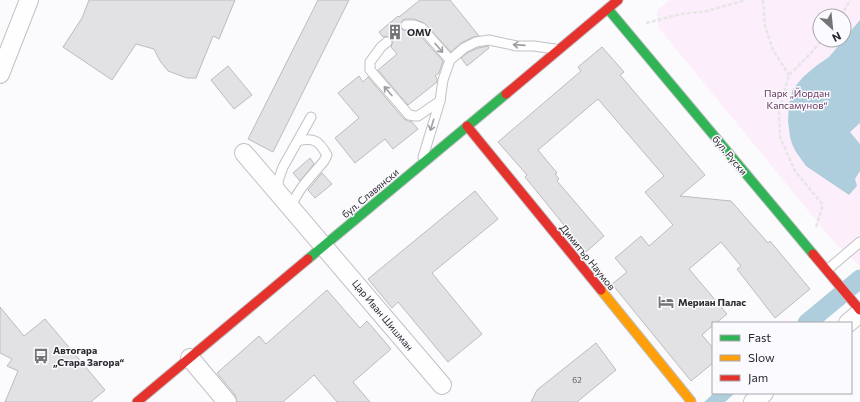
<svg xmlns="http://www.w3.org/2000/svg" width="860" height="402" viewBox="0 0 860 402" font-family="Commissioner,sans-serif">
  <rect width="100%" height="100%" fill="#fbfbfe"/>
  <path fill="#fceefa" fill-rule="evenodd" d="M669 0H860V266L833 241 658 27 657 11ZM820 16H844V40H820Z"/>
  <g fill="#afcedd">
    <polygon points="860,20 860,123 850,132 860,144 860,171 855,179 857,186 849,195 806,166 796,152 792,144 790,137 788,121 789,104 793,89 803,77 816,66 829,57"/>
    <polygon points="821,304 829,314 819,323 799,323"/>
    <polygon points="714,393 735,393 725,402 704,402"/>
  </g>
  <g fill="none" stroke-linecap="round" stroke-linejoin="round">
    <polyline stroke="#afcedd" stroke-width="19" points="807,323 860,279"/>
  </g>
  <g fill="#e2e1e4" stroke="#bcbbbe">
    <polygon points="89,0 235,0 219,39 213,36 196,78 187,78 168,71 160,61 154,49 136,44 112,80 63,47 82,18"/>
    <polygon points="318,0 349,0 273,152 248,139"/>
    <polygon points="420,0 450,0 479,36 473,37 461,43 451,52 424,23 414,19 406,19 403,20 400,25 401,28 403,30 413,31 418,33 443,61 439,73 435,76 437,78 437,82 408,105 378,70 397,54 391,47 393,41 391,38 386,36 383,37 379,32 398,16 399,17"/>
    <polygon points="488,46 489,48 467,66 461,58 467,53 478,48"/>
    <polygon points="602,47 624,72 620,75 705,175 680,196 731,201 768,243 770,241 810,289 775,318 737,269 741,266 721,242 689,269 727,314 716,323 713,323 713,325 702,335 713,348 713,363 691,381 612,284 627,272 615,258 641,236 649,246 673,225 645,192 664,176 598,99 538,150 557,173 555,174 559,179 557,181 604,236 586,252 525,177 527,175 498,142 581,71 578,67"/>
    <polygon points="228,66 252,95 234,109 211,80"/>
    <polygon points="359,76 363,82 368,77 404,119 408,121 412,122 418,129 393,149 385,139 355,163 335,138 359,118 338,93"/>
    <polygon points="310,158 314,164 300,181 293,173"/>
    <polygon points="322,173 332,184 315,198 308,190"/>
    <polygon points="475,191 498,219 432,273 482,334 448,362 398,302 392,308 368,279"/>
    <polygon points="327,290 360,328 367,321 391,349 353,382 370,402 337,402 314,375 283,402 237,402 235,395 217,373 259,336 266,344"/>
    <polygon points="0,307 24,336 45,319 105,390 91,402 5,402 18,371 7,366 12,359 0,353"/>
    <polygon points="596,343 616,370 577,402 531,402 537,390"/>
  </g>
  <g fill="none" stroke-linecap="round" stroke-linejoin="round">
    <defs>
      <g id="lane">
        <polyline points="406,25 414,25 422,28 450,60"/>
        <polyline points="387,42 381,47 370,62 370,70 409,115 415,116 418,116 440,101"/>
        <polyline points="423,157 440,101 443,80 450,60 464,48 476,42 489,40 517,46 534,46 555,49"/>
        <polyline points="279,192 278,181 283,167 311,117"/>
        <path d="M291 208C297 189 312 176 324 161L327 155C319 141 314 137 298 141"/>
        <polyline points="827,270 860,242"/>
      </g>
      <g id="street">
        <polyline points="0,74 29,0"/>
        <polyline points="244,153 442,385"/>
        <polyline points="848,323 860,313"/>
        <polyline points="190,358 227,402"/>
        <polyline points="753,402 764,393"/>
      </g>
      <g id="fast">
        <polyline points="608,9 813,254"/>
        <polyline points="308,259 506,94"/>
      </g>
      <polyline id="slow" points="601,290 691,401"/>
      <g id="jam">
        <polyline points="506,94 618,0"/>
        <polyline points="467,126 601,290"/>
        <polyline points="813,254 860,310"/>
        <polyline points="137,402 308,259"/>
      </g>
    </defs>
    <use href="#lane" stroke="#c1c1c5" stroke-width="11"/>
    <use href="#street" stroke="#c1c1c5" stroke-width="20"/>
    <use href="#fast" stroke="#c1c1c5" stroke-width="11"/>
    <use href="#slow" stroke="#c1c1c5" stroke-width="11"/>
    <use href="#jam" stroke="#c1c1c5" stroke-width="11"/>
    <g stroke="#e6e6e6" stroke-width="2.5" stroke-dasharray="4 2" stroke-linecap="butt">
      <polyline points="763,0 765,26 773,50 789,75"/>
      <polyline points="841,16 850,0"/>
      <polyline points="646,23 681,14 707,11 746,0"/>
      <polyline points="816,227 823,205 795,171 780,137 779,111 789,75 810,54 822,40"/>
    </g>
    <use href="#lane" stroke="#fefeff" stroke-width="9"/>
    <use href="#street" stroke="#fefeff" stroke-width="18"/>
    <use href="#fast" stroke="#30b455" stroke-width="9"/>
    <use href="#slow" stroke="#ff9f0a" stroke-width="9"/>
    <use href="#jam" stroke="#e5322d" stroke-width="9"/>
  </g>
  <defs><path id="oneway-shaft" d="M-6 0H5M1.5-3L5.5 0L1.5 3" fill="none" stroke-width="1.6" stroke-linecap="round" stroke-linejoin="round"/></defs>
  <g stroke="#9f9fa1">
    <use href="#oneway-shaft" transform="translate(519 45) rotate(-176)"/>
    <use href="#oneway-shaft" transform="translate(439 48) rotate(49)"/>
    <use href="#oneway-shaft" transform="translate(388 91) rotate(-131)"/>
    <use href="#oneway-shaft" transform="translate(432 125) rotate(107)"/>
  </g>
  <defs>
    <symbol id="building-bare" viewBox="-9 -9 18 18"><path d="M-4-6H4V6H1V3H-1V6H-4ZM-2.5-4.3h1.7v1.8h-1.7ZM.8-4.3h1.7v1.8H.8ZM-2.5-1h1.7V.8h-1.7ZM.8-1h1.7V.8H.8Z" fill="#747477" stroke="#fafaff" stroke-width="2.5" paint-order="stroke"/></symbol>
    <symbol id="hotel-bare" viewBox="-9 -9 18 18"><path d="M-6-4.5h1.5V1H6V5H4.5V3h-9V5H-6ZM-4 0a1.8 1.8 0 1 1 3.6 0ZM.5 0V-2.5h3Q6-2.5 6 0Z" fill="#747477" stroke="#fafaff" stroke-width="2.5" paint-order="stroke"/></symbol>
    <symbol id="bus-bare" viewBox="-9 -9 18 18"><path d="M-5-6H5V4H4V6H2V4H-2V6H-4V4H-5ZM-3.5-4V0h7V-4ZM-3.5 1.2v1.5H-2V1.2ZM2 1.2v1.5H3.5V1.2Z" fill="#747477" stroke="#fafaff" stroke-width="2.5" paint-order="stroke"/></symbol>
  </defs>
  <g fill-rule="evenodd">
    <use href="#building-bare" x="384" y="21" width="22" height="22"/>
    <use href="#hotel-bare" x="655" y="291" width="22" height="22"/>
    <use href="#bus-bare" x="30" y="345" width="22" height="22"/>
  </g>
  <g text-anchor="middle" stroke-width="3" stroke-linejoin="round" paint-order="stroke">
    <g font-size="8" fill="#59585c">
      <text x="577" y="383">62</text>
    </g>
    <g font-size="10" font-weight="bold" fill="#2b2b2f" stroke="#fafaff" text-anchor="start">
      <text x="407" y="36">OMV</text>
      <text x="678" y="306">Мериан Палас</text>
      <text x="53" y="354">Автогара<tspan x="53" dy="12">„Стара Загора“</tspan></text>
    </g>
    <g font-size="10" fill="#68385d" stroke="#fafaff">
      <text x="797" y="97">Парк „Йордан<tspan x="797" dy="12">Капсамунов“</tspan></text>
    </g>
    <g font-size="10" fill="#2b2b2f" stroke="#fafaff">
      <text transform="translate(730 155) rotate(50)" y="4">бул. Руски</text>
      <text transform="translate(370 193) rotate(-40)" y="4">бул. Славянски</text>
      <text transform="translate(588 257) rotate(51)" y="4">Димитър Наумов</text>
      <text transform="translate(383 315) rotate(50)" y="4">Цар Иван Шишман</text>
    </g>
  </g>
  <rect x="712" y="322" width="140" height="72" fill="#fafaff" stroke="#a7a7ac"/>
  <rect x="720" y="335" width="20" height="6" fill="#30b455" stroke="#a7a7ac"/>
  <text x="748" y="342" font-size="12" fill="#2b2b2f">Fast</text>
  <rect x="720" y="355" width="20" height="6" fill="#ff9f0a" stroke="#a7a7ac"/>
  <text x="748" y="362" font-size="12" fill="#2b2b2f">Slow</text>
  <rect x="720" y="375" width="20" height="6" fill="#e5322d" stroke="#a7a7ac"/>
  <text x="748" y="382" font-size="12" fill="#2b2b2f">Jam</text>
  <g transform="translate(832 28) rotate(153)"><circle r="19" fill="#fafaff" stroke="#a7a7ac"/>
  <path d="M0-3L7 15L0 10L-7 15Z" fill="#747477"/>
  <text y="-6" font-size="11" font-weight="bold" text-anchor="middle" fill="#2b2b2f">N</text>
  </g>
</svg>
